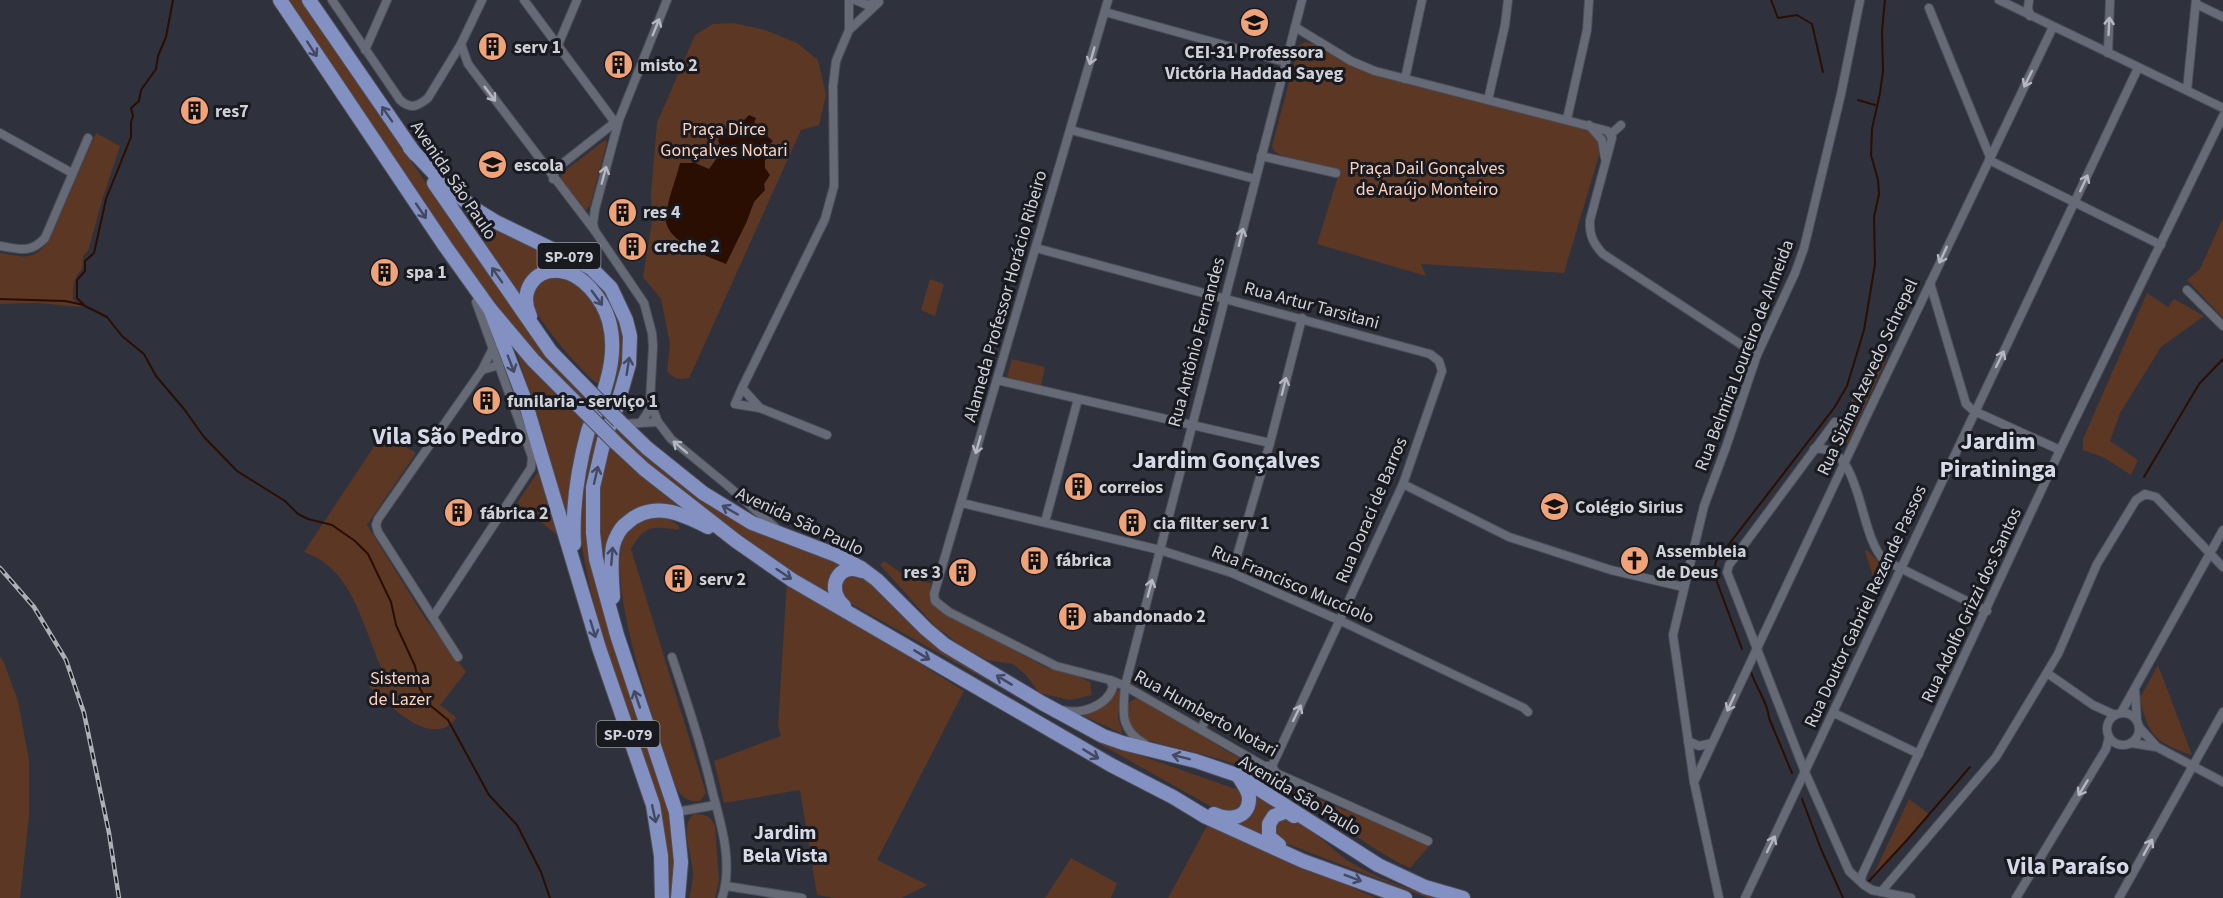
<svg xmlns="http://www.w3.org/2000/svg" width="2223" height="898" viewBox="0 0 2223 898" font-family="'Source Sans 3',sans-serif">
  <rect width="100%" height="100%" fill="#2f323d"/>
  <g fill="#5b3724">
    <polygon points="287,0 301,0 504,297 535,339 594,404 591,410 537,356 475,277"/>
    <path d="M733 23 765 30 797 43 818 60 826 95 819 125 801 130 696 363 689 378C678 380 674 379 667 371L670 344 661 299 643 277 652 221 651 193 657 123 695 35 713 24Z"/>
    <polygon points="1306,42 1315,44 1357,68 1384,78 1605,135 1564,273 1421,264 1426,276 1317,244 1340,170 1280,155 1274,151 1272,146 1299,45"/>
    <path d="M96 133 120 146 103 197 88 251 83 256 82 269C73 278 73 287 73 299L81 307 37 303 0 304V253C26 257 33 262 50 239Z"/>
    <polygon points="605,140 607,142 590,206 585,210 561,179 562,173"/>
    <polygon points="469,216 540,248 596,278 618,309 626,345 616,400 609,392 607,305 556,265 521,297 467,219"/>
    <polygon points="2223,218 2223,318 2187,280 2200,269"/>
    <path d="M555 274 582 286 599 306 609 341 600 385C586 378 538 321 533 305 530 297 535 289 537 282Z"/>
    <polygon points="930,279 944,284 935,316 921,310"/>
    <polygon points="2147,293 2168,307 2174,299 2204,316 2161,347 2120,413 2110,441 2138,460 2131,475 2105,458 2083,450 2083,439"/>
    <polygon points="514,345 549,387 587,424 571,531 538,416"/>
    <path d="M1882 356H1888L1847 444 1837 435C1845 418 1866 360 1882 356Z"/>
    <polygon points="1012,359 1045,367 1041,386 1007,377"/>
    <path d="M614 422 686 486 849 566 833 574 827 589 828 598C752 547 679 493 611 430Z"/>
    <path d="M593 431 600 439 588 503 670 818 675 845V898H667C673 836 653 787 634 729 615 672 590 604 582 545 577 506 586 469 593 431Z"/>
    <path d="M383 433 416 453 367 525 425 618 466 672 440 705 457 718C454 720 450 725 446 727 420 739 387 702 369 687L381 681 384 673C363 631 355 569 304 552Z"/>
    <path d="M611 445 695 513C671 506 645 497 624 516 619 521 613 528 611 535 608 549 610 571 609 586 600 541 592 488 611 445Z"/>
    <polygon points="538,472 542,477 559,526 556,534 517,503"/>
    <path d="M664 516 679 526V530C652 526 645 525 631 549L706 793 700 801C687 802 682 798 676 787 661 740 595 565 630 527 639 517 652 518 664 516Z"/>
    <polygon points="1867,550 1889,573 1880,591 1877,589 1865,551"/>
    <polygon points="884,561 909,578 931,583 929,597 933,604 950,616 1047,668 1073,674 1090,682 1092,695 1070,700 1039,693 1026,675 1013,664 987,660 960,645 935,626 880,565"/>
    <polygon points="849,574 865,578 902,610 1111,745 1241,791 1242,802 1233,811 1219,811 848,602 841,592 843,579"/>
    <polygon points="787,581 964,691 877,860 928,885 901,898 836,898 817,895 800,790 724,803 714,761 781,736 778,726"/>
    <polygon points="0,656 4,663 18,701 29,760 29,816 20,898 0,898"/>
    <path d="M2158 665 2192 755C2155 742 2148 736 2140 698Z"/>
    <polygon points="1121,688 1118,718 1123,734 1082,715 1106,702"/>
    <path d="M1136 698 1145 701 1230 753 1300 791 1344 810 1362 815 1430 845 1410 868C1358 844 1317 802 1266 777 1228 758 1187 751 1147 740 1134 732 1114 709 1136 698Z"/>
    <polygon points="1255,792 1278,806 1269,813 1262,836 1237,825 1244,820"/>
    <polygon points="1909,799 1929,814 1872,878"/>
    <path d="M694 814C705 814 711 816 715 826L719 881 715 898H689C691 890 693 882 693 874 693 856 678 826 694 814Z"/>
    <path d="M1290 818C1312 826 1328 847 1347 860 1375 878 1411 891 1443 898H1428L1280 841 1275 834V825L1283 819Z"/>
    <polygon points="1208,824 1376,898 1168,898"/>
    <polygon points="1071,858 1117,883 1111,898 1045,898"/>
  </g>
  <path fill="#2a0e01" d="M749 115 756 118 752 129 760 138 767 136 773 141 769 145 772 154 765 160V168L770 175 764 184 765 190 754 202 747 221 726 264C709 257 664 241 666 218 667 200 676 180 680 163H695L709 169 722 151 718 140 724 130 733 123H741Z"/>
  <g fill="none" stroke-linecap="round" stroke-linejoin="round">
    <g stroke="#2a0e01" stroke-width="2">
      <polyline points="173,0 166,37 158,56 156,69 141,90 139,101 131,108 133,116 131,122 131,137 106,199 94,253 85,261 85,271 77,280 77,298 85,306 107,317 122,336 144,354 156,376 184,409 204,437 237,471 285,501 298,514 308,519 332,525 355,541 368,554 391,602 396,625 415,666 420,689 431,706 448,720 489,795 517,825 541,872 550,898"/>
      <polyline points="1771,0 1778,18 1797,15 1812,24 1823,72"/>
      <polyline points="1858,100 1875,105"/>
      <polyline points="0,299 65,301 84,305"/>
      <polyline points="2144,477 2199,384 2223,359"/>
      <polyline points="1742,649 1717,582 1714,571 1716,561 1834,408 1847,386 1864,330 1875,264 1874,217 1879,194 1878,180 1871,155 1872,129 1880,93 1883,71 1882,31 1885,0"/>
      <path d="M1751 672C1756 688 1768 702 1769 718L1792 773"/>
      <polyline points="1802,799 1821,849 1843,898"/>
      <polyline points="1869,881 1907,840 1970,767"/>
    </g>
    <defs>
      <g id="minor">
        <path d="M332 0 400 100C411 110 418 106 428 98L461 44 482 0"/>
        <polyline points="524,0 617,125"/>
        <polyline points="855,0 867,5 877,3"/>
        <polyline points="1108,0 934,594 935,601 949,612 1056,666 1110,680 1125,686 1264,766 1272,766 1276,773 1428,841"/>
        <polyline points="1999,0 2223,108"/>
        <polyline points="2029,0 2028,8 2030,16"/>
        <polyline points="2196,4 2223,17"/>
        <polyline points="1929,8 1990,157"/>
        <polyline points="1105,12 1285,62"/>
        <path d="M1295 27 1351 61 1375 71 1608 131 1612 138 1590 220C1589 235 1593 243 1603 254L1757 355"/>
        <polyline points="849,30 879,2"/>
        <polyline points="461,44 468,64 595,231 644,303 652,333 653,346 650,402 648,412 641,422"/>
        <polyline points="558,45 577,0"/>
        <polyline points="365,50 387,0"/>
        <polyline points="2108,53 2110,0"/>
        <polyline points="1405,79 1422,0"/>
        <polyline points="2187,90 2196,0"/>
        <polyline points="1488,100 1505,25 1508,0"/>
        <polyline points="1567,119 1587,30 1589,0"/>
        <polyline points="1589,125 1602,140 1605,158"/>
        <polyline points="1071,130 1255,179"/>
        <polyline points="0,133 72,173"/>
        <polyline points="1611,134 1621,125"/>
        <polyline points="1261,156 1336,173"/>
        <polyline points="1989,160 2161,245"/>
        <polyline points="553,179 554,173 562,164 618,120"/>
        <polyline points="595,231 593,224 595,209 619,120 667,0"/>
        <path d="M0 246C20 249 30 254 45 238L88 138"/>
        <polyline points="1036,248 1430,354 1439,361 1442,371 1403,484 1272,766"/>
        <polyline points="1930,283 1966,404 1974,411 2060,450"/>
        <polyline points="2187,290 2223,326"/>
        <polyline points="493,348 482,370 499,365"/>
        <polyline points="997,380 1270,443"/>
        <polyline points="742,388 760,408 735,404 742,388 825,219 834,186 833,86 836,61 849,30 849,0"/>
        <polyline points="1725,397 1739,405"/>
        <polyline points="650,402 658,422 671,439 727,485 777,529"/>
        <polyline points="760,408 827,435"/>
        <polyline points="1835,422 1729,565 1727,572 1805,772 1849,871 1864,885 1872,890 1911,898"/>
        <polyline points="622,424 658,422"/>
        <path d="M1814 449C1863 443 1857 533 1884 560L1987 611"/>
        <polyline points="1403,484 1509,537 1611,570 1683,587"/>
        <polyline points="962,503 1160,550 1232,573 1341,621 1524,708 1528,712"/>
        <polyline points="1045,522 1078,399"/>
        <polyline points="1232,573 1270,443 1302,318"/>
        <polyline points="433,617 531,468 532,457 476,302"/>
        <polyline points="458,657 378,532 376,525 378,519 482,370"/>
        <path d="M672 657C687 702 702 747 713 794 722 827 733 864 722 898"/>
        <polyline points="2047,673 2093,705 2115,715"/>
        <polyline points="2135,689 2137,721"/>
        <path d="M1063 710C1081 715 1107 706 1113 687L1110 680"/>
        <polyline points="1834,713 1919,754"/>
        <polyline points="2121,713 2223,530"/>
        <circle cx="2123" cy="729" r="16"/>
        <polyline points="2139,727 2157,747 2223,782"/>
        <polyline points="1201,729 1205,721"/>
        <polyline points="1688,741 1699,746 1712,743"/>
        <polyline points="2131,743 2156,747"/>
        <path d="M1145 744C1119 729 1123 712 1125 686L1302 0"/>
        <polyline points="1694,782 1868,413 2053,27"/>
        <polyline points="676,812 716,805"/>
        <polyline points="1861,881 1862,875 2060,450 2223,116"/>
        <polyline points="726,886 802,898"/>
        <polyline points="1881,892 1996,757 2058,654 2097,564 2136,500 2145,494 2156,497 2223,567"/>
        <polyline points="1719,898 1694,782 1673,635 1704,506 1726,447 1757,355 1795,273 1804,248 1841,94 1860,0"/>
        <polyline points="1745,898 2138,68"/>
        <polyline points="2016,898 2106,749 2109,737"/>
        <polyline points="2119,898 2223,712"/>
      </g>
      <g id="primary">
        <polyline points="280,0 445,246 490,309 533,360 578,405"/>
        <polyline points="309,0 415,154"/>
        <polyline points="410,148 446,186 478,211 496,222 591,268 611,288 626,320 630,336 629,364 617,406 604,440 593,487 593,533 596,559 617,635 676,812 681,862 678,898"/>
        <polyline points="434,183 551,352 591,393"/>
        <polyline points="490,309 524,398 599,648 653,805 661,856 662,898"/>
        <path d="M530 316C519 293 533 268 560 271 583 273 603 300 609 321 617 350 609 378 599 406 596 414 591 422 588 431 578 468 572 505 574 544"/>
        <polyline points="619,421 647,448 703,493 752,523 836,555 861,568 877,580 926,629 945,645 1042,703 1103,736 1123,743 1196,761 1237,775 1378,865 1425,887 1463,898"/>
        <polyline points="615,442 644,469 736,541 792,580 1111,765 1173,797 1206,817 1303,861 1405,898"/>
        <path d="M613 597C612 580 610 563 613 546 615 538 620 528 627 523 652 500 681 513 708 527"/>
        <path d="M844 606C825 589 838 561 862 571"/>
        <path d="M1214 814C1228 821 1248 819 1249 800 1250 792 1243 784 1239 777"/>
        <polyline points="1279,845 1269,837 1269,824 1274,816 1287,811 1294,816"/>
      </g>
    </defs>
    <use href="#minor" stroke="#4b4d56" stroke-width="10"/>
    <use href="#primary" stroke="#4b4d56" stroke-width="16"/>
    <use href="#minor" stroke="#666a76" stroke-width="8"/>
    <use href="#primary" stroke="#8390c2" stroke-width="14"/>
    <defs>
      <polyline id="rail" points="0,568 34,607 66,660 84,713 109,833 119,898"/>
    </defs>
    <use href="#rail" stroke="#aeb0b8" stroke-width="4.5"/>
    <use href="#rail" stroke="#191a1f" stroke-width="2" stroke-dasharray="7" stroke-linecap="butt"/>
    <defs>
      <g id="primary-bridge">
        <polyline points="591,393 619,421"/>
        <polyline points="578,405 615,442"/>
      </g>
    </defs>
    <use href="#primary-bridge" stroke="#4b4d56" stroke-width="16" stroke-linecap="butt"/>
    <use href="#primary-bridge" stroke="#8390c2" stroke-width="14"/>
  </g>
  <defs><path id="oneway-shaft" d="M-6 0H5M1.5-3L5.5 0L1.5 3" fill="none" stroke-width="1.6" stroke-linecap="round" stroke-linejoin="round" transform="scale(1.5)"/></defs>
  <g stroke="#b5b7c0">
    <use href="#oneway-shaft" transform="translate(2109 26) rotate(-87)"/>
    <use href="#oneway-shaft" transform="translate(656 27) rotate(-68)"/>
    <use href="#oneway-shaft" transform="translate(1092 56) rotate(106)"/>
    <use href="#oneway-shaft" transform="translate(2028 79) rotate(116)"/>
    <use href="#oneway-shaft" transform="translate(490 94) rotate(53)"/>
    <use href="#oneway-shaft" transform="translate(604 175) rotate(-75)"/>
    <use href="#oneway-shaft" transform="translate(2084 183) rotate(-65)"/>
    <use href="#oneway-shaft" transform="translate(1241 237) rotate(-76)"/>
    <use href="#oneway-shaft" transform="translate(1943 255) rotate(115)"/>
    <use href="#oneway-shaft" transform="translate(2000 359) rotate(-64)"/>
    <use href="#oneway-shaft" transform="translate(1284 386) rotate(-76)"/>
    <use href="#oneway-shaft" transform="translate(978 445) rotate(106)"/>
    <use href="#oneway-shaft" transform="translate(680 447) rotate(-140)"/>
    <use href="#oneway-shaft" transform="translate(1150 588) rotate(-75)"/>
    <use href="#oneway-shaft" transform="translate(1731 703) rotate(115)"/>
    <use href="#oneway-shaft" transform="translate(1297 713) rotate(-64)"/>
    <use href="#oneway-shaft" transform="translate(2083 788) rotate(121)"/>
    <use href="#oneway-shaft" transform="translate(1771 844) rotate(-64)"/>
    <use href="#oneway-shaft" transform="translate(2148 847) rotate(-61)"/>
  </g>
  <g stroke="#434960">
    <use href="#oneway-shaft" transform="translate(312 49) rotate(57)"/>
    <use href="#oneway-shaft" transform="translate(387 114) rotate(-125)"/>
    <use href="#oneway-shaft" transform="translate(421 211) rotate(56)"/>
    <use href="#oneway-shaft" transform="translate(497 275) rotate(-125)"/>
    <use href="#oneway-shaft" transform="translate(597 298) rotate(54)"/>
    <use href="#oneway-shaft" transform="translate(511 364) rotate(69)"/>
    <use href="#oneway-shaft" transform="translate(628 366) rotate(-81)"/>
    <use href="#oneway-shaft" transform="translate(596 475) rotate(-77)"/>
    <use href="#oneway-shaft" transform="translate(730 510) rotate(-150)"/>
    <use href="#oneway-shaft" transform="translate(612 556) rotate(-85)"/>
    <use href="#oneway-shaft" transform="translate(784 574) rotate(34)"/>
    <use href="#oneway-shaft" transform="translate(593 629) rotate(73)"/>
    <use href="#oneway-shaft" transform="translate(922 655) rotate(31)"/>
    <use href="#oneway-shaft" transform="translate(1004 680) rotate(-149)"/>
    <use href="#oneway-shaft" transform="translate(637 699) rotate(-109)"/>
    <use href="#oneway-shaft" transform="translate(1091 754) rotate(31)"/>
    <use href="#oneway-shaft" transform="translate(1181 757) rotate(-166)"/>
    <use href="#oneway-shaft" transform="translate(654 814) rotate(78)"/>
    <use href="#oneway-shaft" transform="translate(1353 878) rotate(21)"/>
  </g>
  <defs>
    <symbol id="school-disc" viewBox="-11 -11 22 22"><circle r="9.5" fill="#f0a279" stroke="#191a1f"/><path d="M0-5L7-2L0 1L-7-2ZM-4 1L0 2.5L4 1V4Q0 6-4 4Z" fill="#111"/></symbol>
    <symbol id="building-disc" viewBox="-11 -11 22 22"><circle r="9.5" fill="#f0a279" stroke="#191a1f"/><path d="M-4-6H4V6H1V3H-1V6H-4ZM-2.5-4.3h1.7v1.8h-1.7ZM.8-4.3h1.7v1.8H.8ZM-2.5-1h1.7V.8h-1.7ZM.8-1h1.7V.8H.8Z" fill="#111"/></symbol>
    <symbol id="church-disc" viewBox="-11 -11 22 22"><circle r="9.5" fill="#f0a279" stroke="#191a1f"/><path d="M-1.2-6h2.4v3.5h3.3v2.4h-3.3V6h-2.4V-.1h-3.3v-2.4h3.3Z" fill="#111"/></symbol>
  </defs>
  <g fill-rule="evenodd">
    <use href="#school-disc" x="1238" y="6" width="33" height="33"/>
    <use href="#building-disc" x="476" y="30" width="33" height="33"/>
    <use href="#building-disc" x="602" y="48" width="33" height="33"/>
    <use href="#building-disc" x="178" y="94" width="33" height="33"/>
    <use href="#school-disc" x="476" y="148" width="33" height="33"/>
    <use href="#building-disc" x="606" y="196" width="33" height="33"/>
    <use href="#building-disc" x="616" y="230" width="33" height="33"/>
    <use href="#building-disc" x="368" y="256" width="33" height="33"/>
    <use href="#building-disc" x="470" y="384" width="33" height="33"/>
    <use href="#building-disc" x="1062" y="470" width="33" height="33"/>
    <use href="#school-disc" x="1538" y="490" width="33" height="33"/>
    <use href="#building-disc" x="442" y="496" width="33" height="33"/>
    <use href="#building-disc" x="1116" y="506" width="33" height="33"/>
    <use href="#building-disc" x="1018" y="544" width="33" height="33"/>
    <use href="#church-disc" x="1618" y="544" width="33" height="33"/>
    <use href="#building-disc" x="946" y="556" width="33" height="33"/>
    <use href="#building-disc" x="662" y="562" width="33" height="33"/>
    <use href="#building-disc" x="1056" y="600" width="33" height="33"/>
  </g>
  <g text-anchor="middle" stroke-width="6" stroke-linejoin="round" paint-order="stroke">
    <g fill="#191a1f" stroke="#989aa0" stroke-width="1.5">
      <rect x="537.5" y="243" width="63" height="26" rx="4.5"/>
      <rect x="596.5" y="721" width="63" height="26" rx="4.5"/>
    </g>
    <g font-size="16" font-weight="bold" fill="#cfd1d8">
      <text x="569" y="262">SP-079</text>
      <text x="628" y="740">SP-079</text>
    </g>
    <g font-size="18" font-weight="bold" fill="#cfd1d8" stroke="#191a1f" text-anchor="start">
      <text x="514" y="53">serv 1</text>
      <text x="1254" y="58" text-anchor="middle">CEI-31 Professora<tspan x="1254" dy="21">Victória Haddad Sayeg</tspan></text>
      <text x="640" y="71">misto 2</text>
      <text x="215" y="117">res7</text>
      <text x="514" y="171">escola</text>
      <text x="643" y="218">res 4</text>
      <text x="654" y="252">creche 2</text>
      <text x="406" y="278">spa 1</text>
      <text x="507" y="407">funilaria - serviço 1</text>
      <text x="1099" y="493">correios</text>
      <text x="1575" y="513">Colégio Sirius</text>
      <text x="480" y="519">fábrica 2</text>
      <text x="1153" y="529">cia filter serv 1</text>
      <text x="1656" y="557">Assembleia<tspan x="1656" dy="21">de Deus</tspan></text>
      <text x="1056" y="566">fábrica</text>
      <text x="941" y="578" text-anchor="end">res 3</text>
      <text x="699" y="585">serv 2</text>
      <text x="1093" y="622">abandonado 2</text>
    </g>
    <g font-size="18" fill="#fdd1bb" stroke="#191a1f">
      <text x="724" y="135">Praça Dirce<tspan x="724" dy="21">Gonçalves Notari</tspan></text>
      <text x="1427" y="174">Praça Dail Gonçalves<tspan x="1427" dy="21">de Araújo Monteiro</tspan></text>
      <text x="400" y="684">Sistema<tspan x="400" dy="21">de Lazer</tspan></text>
    </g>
    <g font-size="18" fill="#cfd1d8" stroke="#191a1f">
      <text transform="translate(454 180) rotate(56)" y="6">Avenida São Paulo</text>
      <text transform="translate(1005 296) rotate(-74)" y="6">Alameda Professor Horácio Ribeiro</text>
      <text transform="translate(1312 305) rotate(15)" y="6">Rua Artur Tarsitani</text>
      <text transform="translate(1196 342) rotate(-75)" y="6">Rua Antônio Fernandes</text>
      <text transform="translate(1744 355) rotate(-69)" y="6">Rua Belmira Loureiro de Almeida</text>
      <text transform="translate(1867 377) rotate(-65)" y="6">Rua Sizina Azevedo Schrepel</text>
      <text transform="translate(1371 510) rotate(-67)" y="6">Rua Doraci de Barros</text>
      <text transform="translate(800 521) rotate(25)" y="6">Avenida São Paulo</text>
      <text transform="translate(1293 584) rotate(23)" y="6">Rua Francisco Mucciolo</text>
      <text transform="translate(1971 605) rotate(-65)" y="6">Rua Adolfo Grizzi dos Santos</text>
      <text transform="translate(1865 606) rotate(-65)" y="6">Rua Doutor Gabriel Rezende Passos</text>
      <text transform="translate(1206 713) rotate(29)" y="6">Rua Humberto Notari</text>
      <text transform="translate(1300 795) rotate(31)" y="6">Avenida São Paulo</text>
    </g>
    <g font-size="20" font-weight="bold" fill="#d6dae8" stroke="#191a1f">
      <text x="785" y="839">Jardim<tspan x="785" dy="23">Bela Vista</tspan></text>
    </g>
    <g font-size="24" font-weight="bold" fill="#d6dae8" stroke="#191a1f">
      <text x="448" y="444">Vila São Pedro</text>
      <text x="1998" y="449">Jardim<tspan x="1998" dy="28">Piratininga</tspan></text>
      <text x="1226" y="468">Jardim Gonçalves</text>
      <text x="2068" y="874">Vila Paraíso</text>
    </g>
  </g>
</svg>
